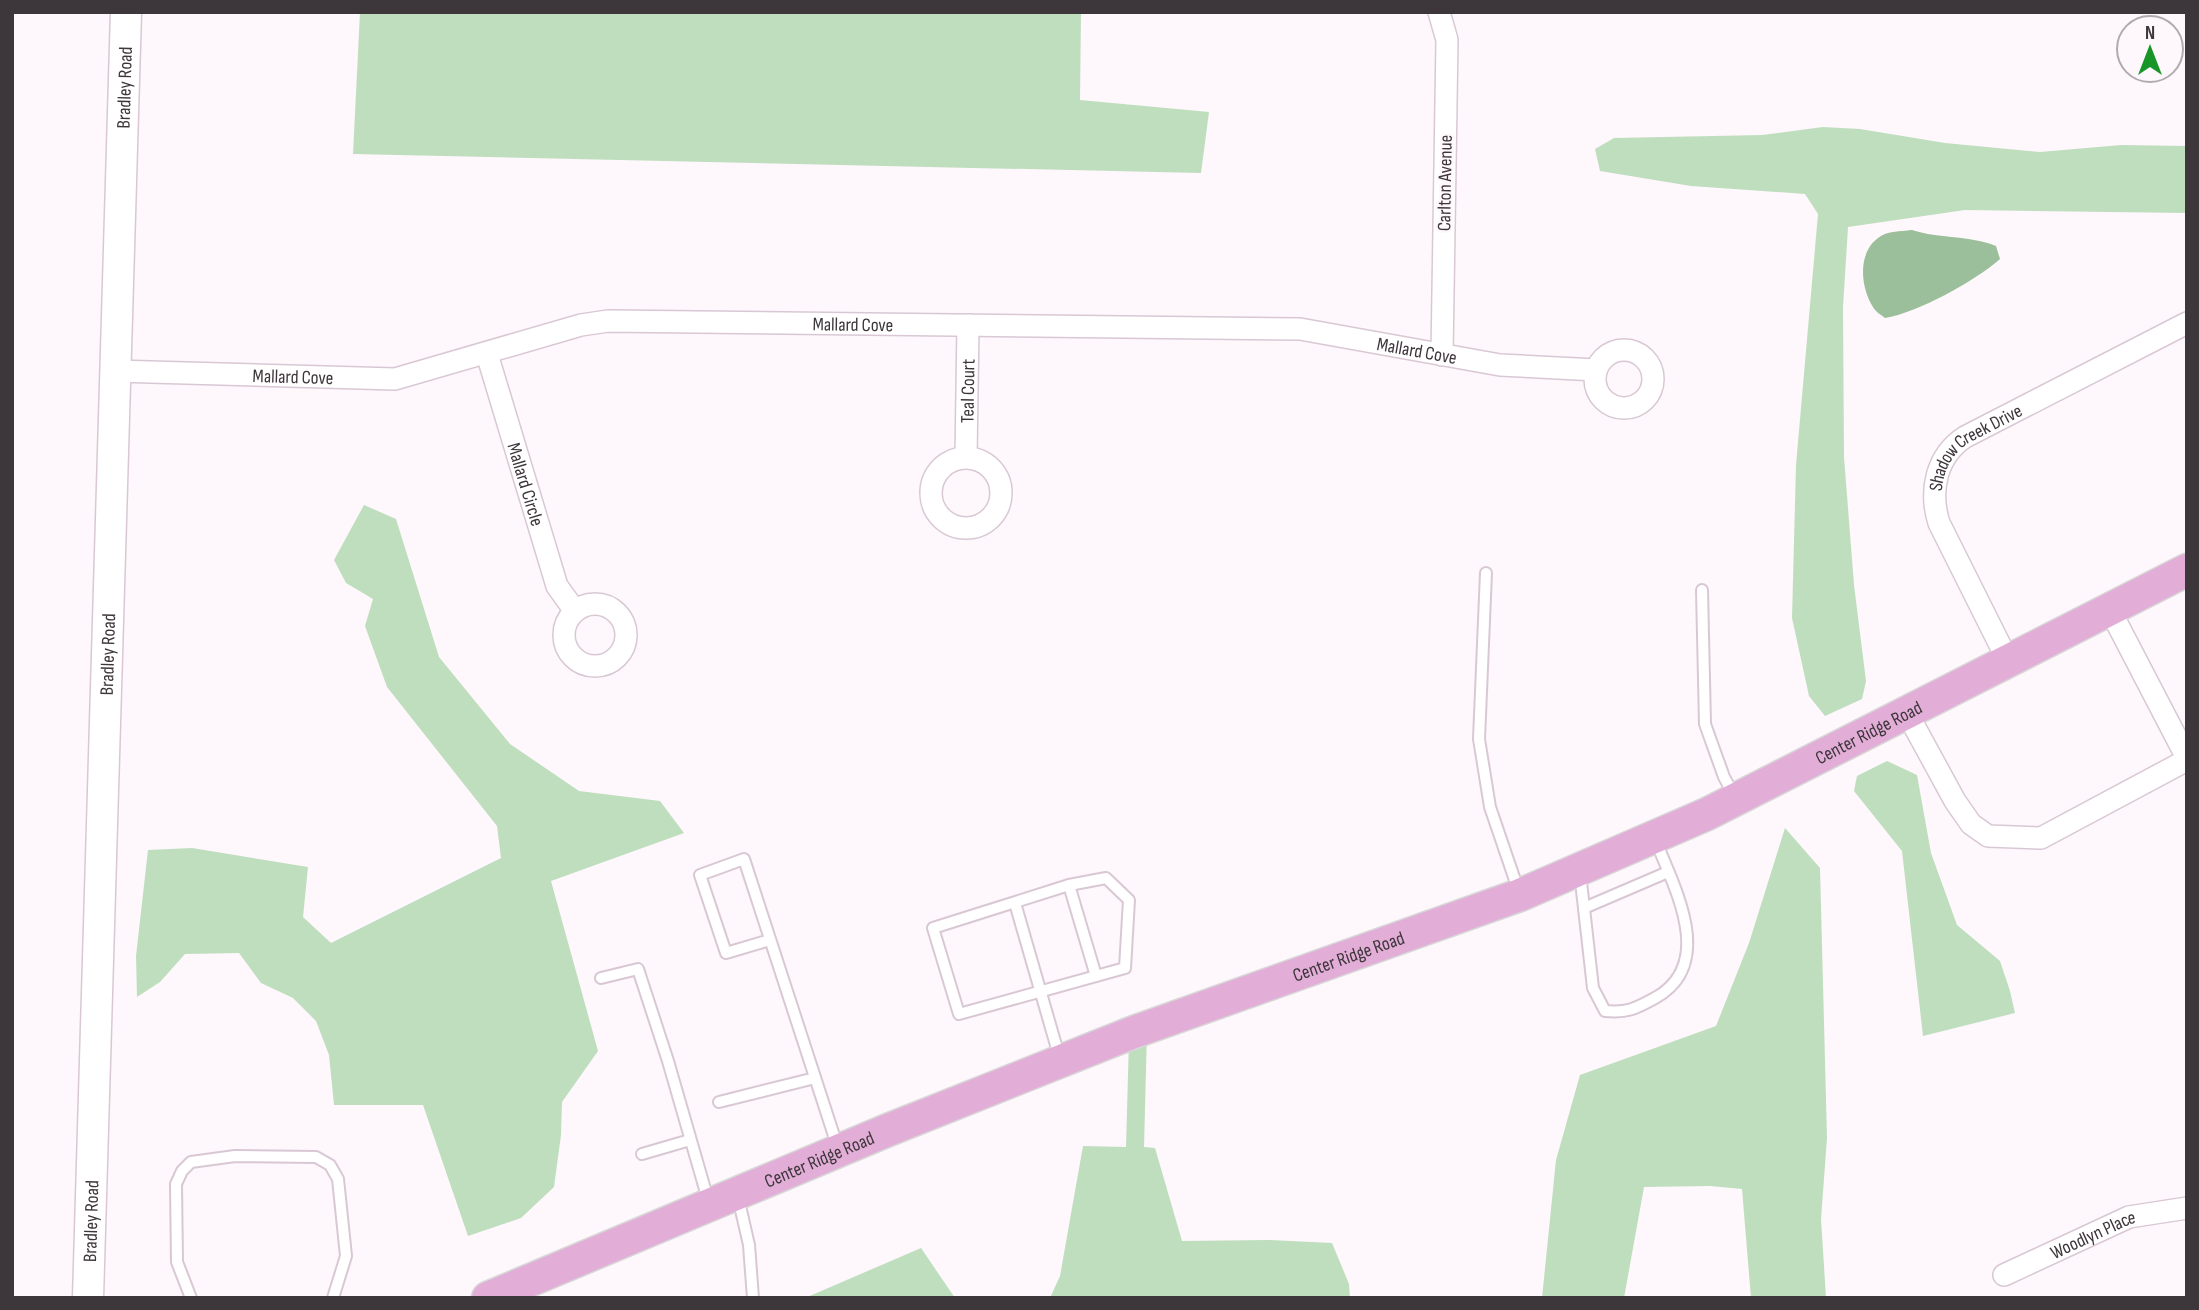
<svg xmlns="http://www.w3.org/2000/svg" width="2199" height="1310" viewBox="0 0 2199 1310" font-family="'Sofia Sans Condensed',sans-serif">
  <rect width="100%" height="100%" fill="#fef7fc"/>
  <g fill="#bfdebe">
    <polygon points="360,12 1081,12 1080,100 1209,112 1201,173 353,154"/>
    <polygon points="1823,127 1860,129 1945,143 2040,152 2121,145 2187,146 2187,213 1965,210 1848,227 1843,307 1844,457 1854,585 1866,681 1862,699 1825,716 1809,696 1792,618 1796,465 1818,214 1805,194 1691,186 1600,171 1595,149 1614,138 1762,135"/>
    <polygon points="364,505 396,519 439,657 510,744 579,791 660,801 684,833 551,881 598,1051 562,1102 561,1135 554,1187 521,1218 468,1236 423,1105 334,1105 329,1055 316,1021 293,998 261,983 239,953 185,954 160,982 137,997 136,956 148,850 192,848 308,867 303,917 331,943 501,858 497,826 387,687 365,626 373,599 346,583 334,560"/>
    <polygon points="1887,761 1917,775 1931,853 1957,925 2000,961 2010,991 2015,1013 1923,1036 1902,851 1854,791 1857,776"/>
    <polygon points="1785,828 1820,868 1827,1138 1821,1219 1826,1298 1751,1298 1742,1189 1710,1186 1644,1187 1624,1298 1542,1298 1556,1160 1580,1075 1716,1026 1749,943"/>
    <polygon points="1147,1032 1144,1147 1155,1148 1182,1241 1268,1240 1332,1243 1349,1284 1350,1298 1050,1298 1060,1276 1083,1146 1126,1147 1129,1039"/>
    <polygon points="921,1248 955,1298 805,1298"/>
  </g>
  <path fill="#9bbf9a" d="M1912 230C1940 239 1969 235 1996 246L2000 259C1975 281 1917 313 1885 318 1881 315 1875 311 1873 307 1859 285 1857 246 1885 234 1893 231 1904 231 1912 230Z"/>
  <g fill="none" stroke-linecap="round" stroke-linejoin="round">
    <defs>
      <g id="lane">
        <polyline points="1486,573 1479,739 1490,807 1519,892"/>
        <polyline points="1702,590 1705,724 1724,777 1735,797"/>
        <path d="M1580 873 1593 988 1605 1011C1627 1013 1635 1009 1655 998 1717 964 1674 887 1655 839"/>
        <polygon points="1106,878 1129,900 1125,968 959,1014 933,928 1069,885"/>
        <polyline points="1069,885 1096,976"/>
        <polyline points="1015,903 1060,1059"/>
        <polyline points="1584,908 1668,872"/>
        <polyline points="770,940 726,953 700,875 744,859 838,1148"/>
        <polyline points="601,978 638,969 668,1061 709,1203"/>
        <polyline points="719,1102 815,1078"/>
        <polyline points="642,1154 690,1140"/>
        <polyline points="738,1197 749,1245 753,1298"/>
        <polyline points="191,1298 177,1262 176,1184 182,1171 191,1162 235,1156 316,1157 330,1165 338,1179 346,1256 333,1298"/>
      </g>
      <g id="street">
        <polyline points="1439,12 1447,40 1442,355"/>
        <circle cx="1624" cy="379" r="29"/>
        <path id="s1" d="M487 354 557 586 575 611"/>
        <path id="s2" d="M115 371 395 379 581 325 608 321 1300 329 1500 365 1596 370"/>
        <path id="s3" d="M966 457 968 325"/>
        <circle cx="966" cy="493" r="35"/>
        <circle cx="595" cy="635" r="31"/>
        <polyline points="2110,610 2187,758"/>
        <path id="s4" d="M2008 661 1939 523C1929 491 1936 456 1965 437L2187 323"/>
        <polyline points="1907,713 1955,801 1971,824 1988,836 2041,838 2187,760"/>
        <path id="s5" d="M2004 1275 2129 1217 2187 1208"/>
      </g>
      <g id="secondary">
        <path id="s6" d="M88 1298 126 12"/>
      </g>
      <g id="primary">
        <path id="s7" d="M488 1298 888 1130 1134 1032 1520 895 1707 814 2187 570"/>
      </g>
    </defs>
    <use href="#lane" stroke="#d9c8d4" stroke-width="14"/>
    <use href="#street" stroke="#d9c8d4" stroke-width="24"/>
    <use href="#secondary" stroke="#d9c8d4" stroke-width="33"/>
    <use href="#primary" stroke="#d8d7d8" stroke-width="35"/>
    <use href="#lane" stroke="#fff" stroke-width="10"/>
    <use href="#street" stroke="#fff" stroke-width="21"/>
    <use href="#secondary" stroke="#fff" stroke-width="30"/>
    <use href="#primary" stroke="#e2add7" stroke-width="32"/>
  </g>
  <g text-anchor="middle" stroke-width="5" stroke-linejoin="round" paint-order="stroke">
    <g font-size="19" fill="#3d363b" stroke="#fef7fc">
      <text dy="7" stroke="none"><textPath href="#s6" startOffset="1211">Bradley Road</textPath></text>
      <text transform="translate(1444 183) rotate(-89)" y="7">Carlton Avenue</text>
      <text dy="7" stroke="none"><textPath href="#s2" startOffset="746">Mallard Cove</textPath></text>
      <text dy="7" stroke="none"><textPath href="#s2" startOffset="1312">Mallard Cove</textPath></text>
      <text dy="7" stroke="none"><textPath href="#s2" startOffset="178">Mallard Cove</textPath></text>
      <text dy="7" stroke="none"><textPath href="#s3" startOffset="66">Teal Court</textPath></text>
      <text dy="7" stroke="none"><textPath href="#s4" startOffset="250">Shadow Creek Drive</textPath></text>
      <text dy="7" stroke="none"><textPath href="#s1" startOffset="136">Mallard Circle</textPath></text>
      <text dy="7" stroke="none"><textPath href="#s6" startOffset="644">Bradley Road</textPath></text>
      <text dy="7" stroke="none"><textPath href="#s7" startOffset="1493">Center Ridge Road</textPath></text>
      <text dy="7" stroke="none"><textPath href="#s7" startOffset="926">Center Ridge Road</textPath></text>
      <text dy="7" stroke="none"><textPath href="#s7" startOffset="359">Center Ridge Road</textPath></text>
      <text dy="7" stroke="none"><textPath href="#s6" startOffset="77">Bradley Road</textPath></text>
      <text dy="7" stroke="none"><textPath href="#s5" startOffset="98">Woodlyn Place</textPath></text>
    </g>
  </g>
  <rect width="2199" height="1310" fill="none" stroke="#3d363b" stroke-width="28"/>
  <g transform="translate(2150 49)"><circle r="33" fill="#fef7fc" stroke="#b1aaaf" stroke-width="2"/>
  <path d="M0-5L12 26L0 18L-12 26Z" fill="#179527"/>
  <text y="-10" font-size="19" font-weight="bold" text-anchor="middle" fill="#3d363b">N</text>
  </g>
</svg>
